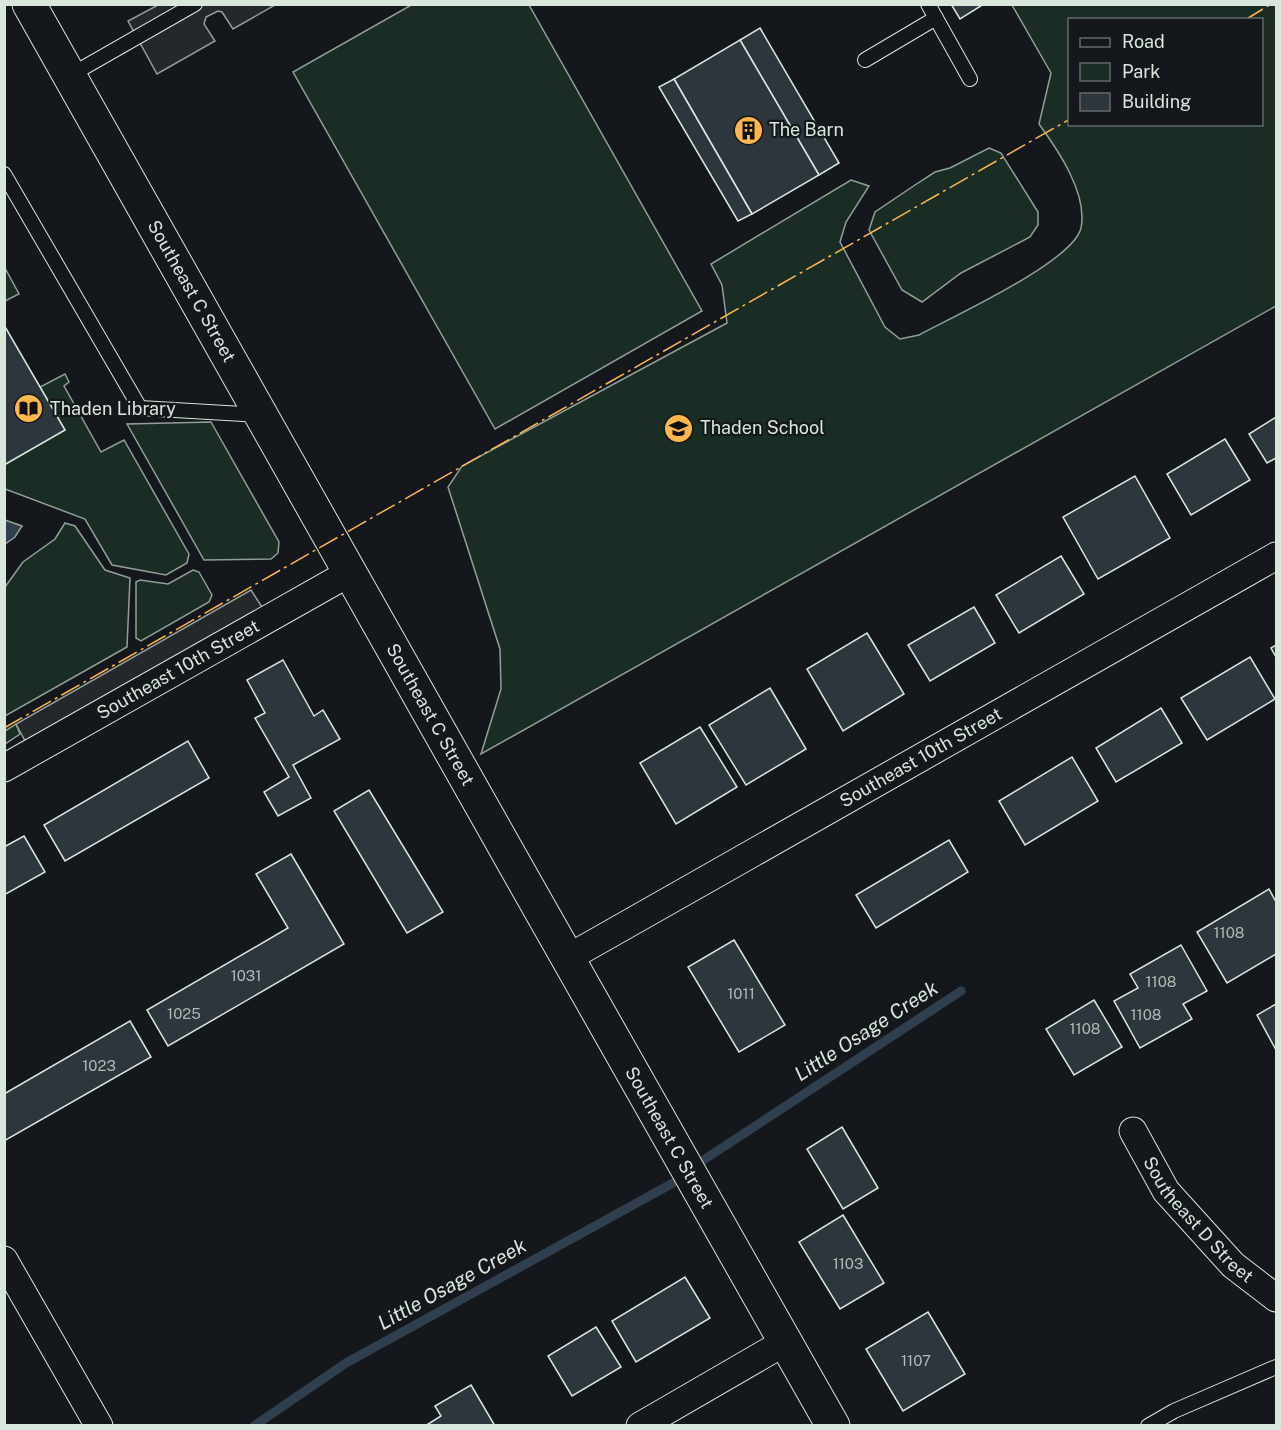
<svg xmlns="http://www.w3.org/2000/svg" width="1281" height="1430" viewBox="0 0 1281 1430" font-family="'Public Sans',sans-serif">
  <rect width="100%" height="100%" fill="#14181c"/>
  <g fill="#1a2d24" stroke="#939e99" stroke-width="1.5" fill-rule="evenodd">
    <polygon points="413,4 529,5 702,311 495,429 293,72"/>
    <path d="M1012 5H1276V306L481 754 501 689 500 649 448 487 462 466 727 323 722 285 711 264 851 180 869 186 846 222 840 242 885 327 900 339 919 335C952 317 1073 262 1081 228 1088 194 1058 150 1039 124L1051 73ZM1070 20H1262V124H1070Z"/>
    <polygon points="989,148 1001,153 1038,212 1038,225 1030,237 961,273 922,302 902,290 869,230 875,212 915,185 935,172 950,168"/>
    <polygon points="5,268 19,294 5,301 4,301"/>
    <polygon points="65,374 69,382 64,386 101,452 124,440 189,554 187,563 166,575 112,565 85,519 5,489 4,465 65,430 40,387"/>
    <polygon points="211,422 279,542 278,553 271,559 204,560 127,424"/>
    <polygon points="65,523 75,526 105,570 130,578 127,647 5,716 5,587 23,562 55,539"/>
    <polygon points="193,570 199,572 212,595 209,602 141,641 136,638 136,582 140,580 168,584"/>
    <polygon points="16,724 20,734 5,744 5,731"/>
  </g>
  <g fill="#24282b" stroke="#939e99" stroke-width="1.5">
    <polygon points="158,5 275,5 233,29 222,12 218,11 206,17 204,24 215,41 157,74 128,21"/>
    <polygon points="251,590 269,618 31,752 16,724"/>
  </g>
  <polygon fill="#2f3f4d" stroke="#939e99" stroke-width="1.5" points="5,520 22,526 15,537 5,544"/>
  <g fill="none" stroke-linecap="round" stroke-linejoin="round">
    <g stroke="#2f3f4d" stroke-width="9">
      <polyline points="702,1161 961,991"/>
      <polyline points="254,1426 346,1363 673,1183"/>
    </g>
  </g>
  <g fill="#2c363c" stroke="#d8e6dc" stroke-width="1.5">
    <polygon points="951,4 984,4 960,19"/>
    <polygon points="760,28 839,163 819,175 740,40"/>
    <polygon points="740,40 819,175 752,214 674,79"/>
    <polygon points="674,79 752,214 738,221 659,87"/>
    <polygon points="4,325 65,430 4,465"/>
    <polygon points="1276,417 1276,458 1267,463 1249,434"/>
    <polygon points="1225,439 1250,480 1191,515 1167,474"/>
    <polygon points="1135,476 1170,538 1098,579 1063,517"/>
    <polygon points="1061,556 1084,594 1019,633 996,595"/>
    <polygon points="974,607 995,643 930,681 908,645"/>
    <polygon points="867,633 904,694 843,731 807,669"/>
    <polygon points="1276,645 1276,657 1271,648"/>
    <polygon points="1250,657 1275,699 1207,740 1181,698"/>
    <polygon points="283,660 314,716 323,710 340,739 293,765 311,798 278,816 264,792 289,777 255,718 265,713 247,680"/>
    <polygon points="770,688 806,749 746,785 709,725"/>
    <polygon points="1161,708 1182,743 1116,782 1096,748"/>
    <polygon points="700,727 737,787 676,824 640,763"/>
    <polygon points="188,741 209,778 65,861 44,825"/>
    <polygon points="1072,757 1098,801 1025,845 999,801"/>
    <polygon points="369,790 443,912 407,933 334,811"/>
    <polygon points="24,836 45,872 4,895 4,847"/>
    <polygon points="949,840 968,872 876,928 856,895"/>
    <polygon points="291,854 344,944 168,1046 147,1010 288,928 256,874"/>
    <polygon points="1269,889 1276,902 1276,954 1227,983 1197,932"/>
    <polygon points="734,940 785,1025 739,1052 688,967"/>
    <polygon points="1181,945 1207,991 1183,1004 1192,1019 1140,1048 1114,1001 1138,988 1130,974"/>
    <polygon points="1094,1000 1122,1047 1074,1075 1046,1029"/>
    <polygon points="1276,1004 1276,1050 1257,1015"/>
    <polygon points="130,1021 151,1057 4,1141 4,1094"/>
    <polygon points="842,1127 878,1188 843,1209 807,1149"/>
    <polygon points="843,1215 884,1283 840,1309 799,1242"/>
    <polygon points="685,1277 710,1318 636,1362 612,1321"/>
    <polygon points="928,1312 965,1374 903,1411 866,1349"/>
    <polygon points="596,1327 621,1367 572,1396 548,1356"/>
    <polygon points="471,1385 495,1426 425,1426 441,1416 435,1406"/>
  </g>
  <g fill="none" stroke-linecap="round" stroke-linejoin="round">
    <defs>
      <g id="lane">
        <polyline points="928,4 970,79"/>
        <polyline points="865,60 936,18"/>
        <polyline points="69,76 195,4"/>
        <polyline points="4,174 140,408 260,415"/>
        <polyline points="1148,1426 1174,1411 1276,1367"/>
      </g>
      <g id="street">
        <path id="s1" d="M4 768 351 572"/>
        <path id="s2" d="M566 959 1276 556"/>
        <path id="s3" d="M1133 1131 1166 1191 1233 1265 1276 1298"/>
        <polyline points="4,1260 99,1426"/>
        <polyline points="640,1426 785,1342"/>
      </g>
      <g id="secondary">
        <path id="s4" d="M29 4C298 478 563 953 833 1426"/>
      </g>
    </defs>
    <use href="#lane" stroke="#d8e6dc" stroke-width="16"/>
    <use href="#street" stroke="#d8e6dc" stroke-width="29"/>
    <use href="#secondary" stroke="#d8e6dc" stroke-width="35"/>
    <use href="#lane" stroke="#14181c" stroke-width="14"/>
    <use href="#street" stroke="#14181c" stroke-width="27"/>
    <use href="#secondary" stroke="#14181c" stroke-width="33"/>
    <g stroke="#ffb74d" stroke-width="1.5" stroke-dasharray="21 4.5 3 4.5" stroke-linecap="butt">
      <polyline points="1245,20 1271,4"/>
      <polyline points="4,728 1070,119"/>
    </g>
  </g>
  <defs>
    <symbol id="building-disc" viewBox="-11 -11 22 22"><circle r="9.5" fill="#ffb74d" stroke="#14181c"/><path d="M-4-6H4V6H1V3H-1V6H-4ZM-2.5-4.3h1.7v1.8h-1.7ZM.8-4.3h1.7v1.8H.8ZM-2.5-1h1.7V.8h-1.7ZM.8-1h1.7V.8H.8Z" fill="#111"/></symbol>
    <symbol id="library-disc" viewBox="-11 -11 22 22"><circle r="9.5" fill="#ffb74d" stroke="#14181c"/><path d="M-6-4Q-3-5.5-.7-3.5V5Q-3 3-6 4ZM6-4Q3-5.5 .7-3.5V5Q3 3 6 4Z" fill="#111"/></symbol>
    <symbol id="school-disc" viewBox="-11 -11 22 22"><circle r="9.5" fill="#ffb74d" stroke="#14181c"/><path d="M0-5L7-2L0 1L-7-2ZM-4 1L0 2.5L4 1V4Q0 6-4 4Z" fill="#111"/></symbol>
  </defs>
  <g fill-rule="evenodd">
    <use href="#building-disc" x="732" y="114" width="33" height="33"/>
    <use href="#library-disc" x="12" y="392" width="33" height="33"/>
    <use href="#school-disc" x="662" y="412" width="33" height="33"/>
  </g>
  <g text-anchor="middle" stroke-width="4.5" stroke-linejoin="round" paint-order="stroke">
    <g font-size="15" fill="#adbab4">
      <text x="1229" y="938">1108</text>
      <text x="246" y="981">1031</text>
      <text x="1161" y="987">1108</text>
      <text x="741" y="999">1011</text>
      <text x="184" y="1019">1025</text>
      <text x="1146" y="1020">1108</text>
      <text x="1085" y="1034">1108</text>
      <text x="99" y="1071">1023</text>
      <text x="848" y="1269">1103</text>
      <text x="916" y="1366">1107</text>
    </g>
    <g font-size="18" fill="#d8e6dc" stroke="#14181c" text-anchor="start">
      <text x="769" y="136">The Barn</text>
      <text x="50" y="415">Thaden Library</text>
      <text x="700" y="434">Thaden School</text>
    </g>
    <g font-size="18" fill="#d8e6dc" stroke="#14181c">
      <text dy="6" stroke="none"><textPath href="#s4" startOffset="330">Southeast C Street</textPath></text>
      <text dy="6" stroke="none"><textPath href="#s1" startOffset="200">Southeast 10th Street</textPath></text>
      <text dy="6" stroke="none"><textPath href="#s4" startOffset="816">Southeast C Street</textPath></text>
      <text dy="6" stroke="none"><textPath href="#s2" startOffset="408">Southeast 10th Street</textPath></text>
      <text dy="6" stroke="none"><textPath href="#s4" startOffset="1302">Southeast C Street</textPath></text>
      <text dy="6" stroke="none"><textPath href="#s3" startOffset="111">Southeast D Street</textPath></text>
    </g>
    <g font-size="20" font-style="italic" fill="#d8e6dc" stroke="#14181c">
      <text transform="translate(866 1031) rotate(-33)" y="7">Little Osage Creek</text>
      <text transform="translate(452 1284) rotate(-29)" y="7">Little Osage Creek</text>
    </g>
  </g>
  <rect width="1281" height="1430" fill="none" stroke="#d8e6dc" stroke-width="12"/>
  <rect x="1068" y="18" width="195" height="108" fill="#14181c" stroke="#626a69" stroke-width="1.5"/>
  <rect x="1080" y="38" width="30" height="9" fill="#14181c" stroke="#626a69" stroke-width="1.5"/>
  <text x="1122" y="48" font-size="18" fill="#d8e6dc">Road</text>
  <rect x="1080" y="63" width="30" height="18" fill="#1a2d24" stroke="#626a69" stroke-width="1.5"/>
  <text x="1122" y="78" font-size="18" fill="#d8e6dc">Park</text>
  <rect x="1080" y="93" width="30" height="18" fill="#2c363c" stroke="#626a69" stroke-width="1.5"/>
  <text x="1122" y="108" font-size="18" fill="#d8e6dc">Building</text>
</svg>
